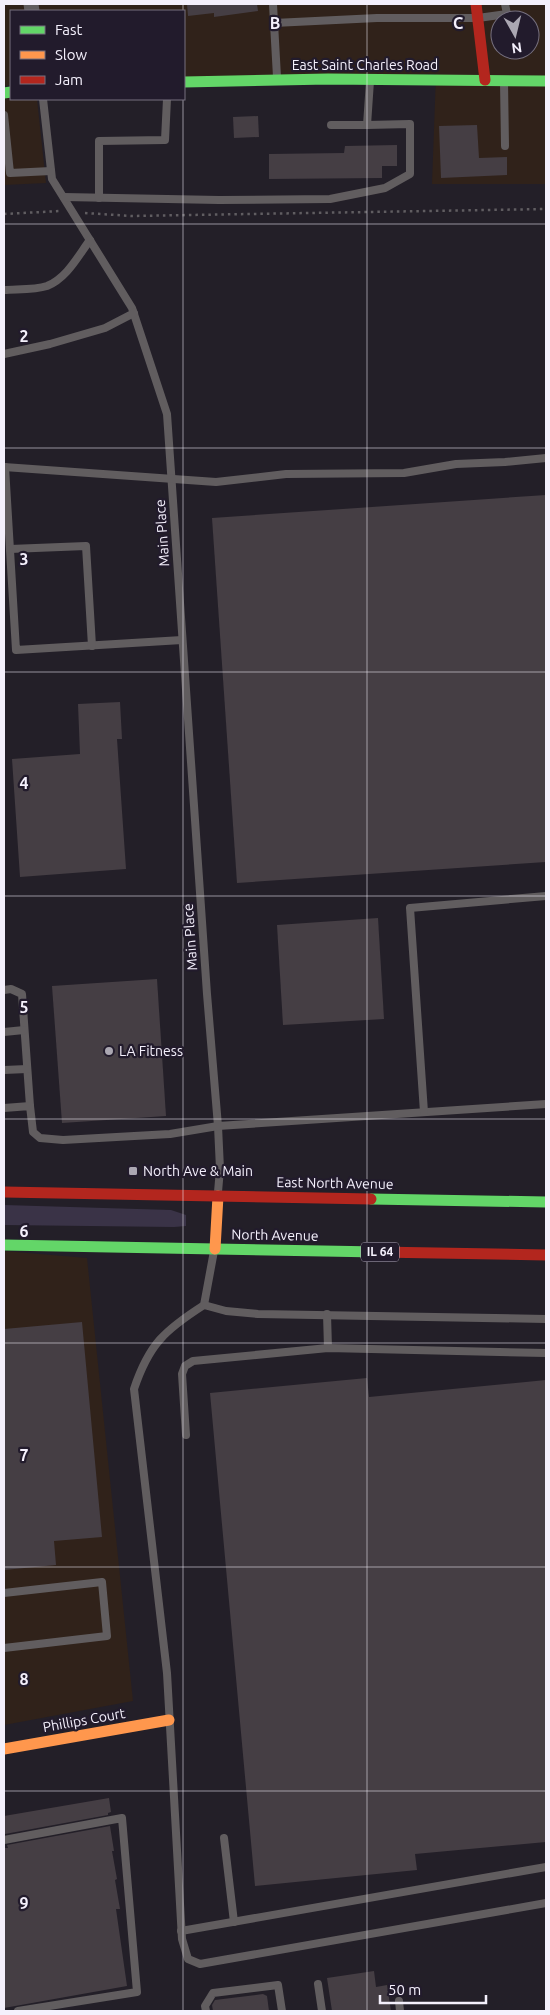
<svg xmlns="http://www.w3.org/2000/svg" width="550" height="2015" viewBox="0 0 550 2015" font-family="Ubuntu,sans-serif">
  <rect width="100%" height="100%" fill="#231f28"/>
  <g fill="#30221a" fill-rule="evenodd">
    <polygon points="4,4 24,4 25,11 11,11 11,85 4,86"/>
    <path d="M36 4H546V184H432L436 74 184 81V11H37ZM500 20H530V50H500Z"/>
    <polygon points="4,98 37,99 46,183 4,185"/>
    <polygon points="4,1251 87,1258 133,1701 4,1725"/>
  </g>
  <polygon fill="#3a3347" points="4,1205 171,1210 186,1215 186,1226 174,1227 4,1225"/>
  <g fill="#453e44">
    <polygon points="187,4 257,4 258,11 214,17 214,13 188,16"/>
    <polygon points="258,116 259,137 234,138 233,117"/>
    <polygon points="477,125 479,158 507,157 507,175 441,178 439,126"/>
    <polygon points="397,145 397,166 382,166 382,178 269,179 269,154 344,153 345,146"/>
    <polygon points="546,495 546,862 237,883 212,518"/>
    <polygon points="120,702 122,739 117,739 126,869 20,877 12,759 80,754 78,704"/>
    <polygon points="378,918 384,1019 283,1025 277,925"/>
    <polygon points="157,979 166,1116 62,1123 52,986"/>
    <polygon points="82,1322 102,1537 54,1541 56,1565 4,1570 4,1329"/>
    <polygon points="367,1378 369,1397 546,1380 546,1842 415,1854 417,1870 255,1886 210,1393"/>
    <polygon points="109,1798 111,1812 108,1813 108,1815 5,1834 4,1816"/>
    <polygon points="110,1826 114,1851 112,1851 117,1879 115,1880 120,1909 116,1909 127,1986 4,2008 4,1848 8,1848 7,1845"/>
    <polygon points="374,1971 376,1987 387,1985 391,2011 332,2011 327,1978"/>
    <polygon points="263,1994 267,1996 269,2011 213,2011 212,2005 215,2000"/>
  </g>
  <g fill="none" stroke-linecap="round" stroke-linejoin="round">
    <g stroke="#605d61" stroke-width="2.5" stroke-dasharray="2.5 4" stroke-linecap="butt">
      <polyline points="85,213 131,216 546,209"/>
      <polyline points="4,214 60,211"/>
    </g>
    <g stroke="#615d5f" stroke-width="8">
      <polyline points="273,4 274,23"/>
      <polyline points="277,77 274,23 377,18 478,18 507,14 505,4"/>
      <polyline points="504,82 505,146"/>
      <polyline points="43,99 52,179 132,308 167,414 207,994 218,1126 220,1169 218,1192"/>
      <polyline points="4,115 10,173 51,171"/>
      <polyline points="331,125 367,125"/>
      <polyline points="64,197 219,200 330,199 385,188 410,174 410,124 367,125 370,81"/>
      <polyline points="99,198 99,141 165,140 167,99"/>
      <path d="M4 290C17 289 35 290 47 286 67 278 78 256 90 240"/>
      <polyline points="4,354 50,344 105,328 134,313"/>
      <polyline points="4,467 216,482 286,474 404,473 456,464 505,462 546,458"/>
      <polyline points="5,467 16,650 182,640"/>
      <polyline points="10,549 86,546 92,646"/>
      <polyline points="4,990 11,989 22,994 30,1106"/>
      <polyline points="4,1032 24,1030"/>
      <polyline points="4,1070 27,1069"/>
      <polyline points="4,1108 30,1106 33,1132 40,1138 63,1140 170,1134 218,1126 546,1104"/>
      <polyline points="424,1112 410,908 546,896"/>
      <path d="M214 1251 204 1305C165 1330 149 1344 134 1389L167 1673 182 1939 188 1959 200 1964 546 1903"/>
      <polyline points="204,1305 226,1311 258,1314 546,1319"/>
      <polyline points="327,1314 328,1348"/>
      <polyline points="186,1435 182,1374 185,1366 193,1361 328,1348 546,1353"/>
      <polyline points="4,1593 102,1582 107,1636 4,1648"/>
      <polyline points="224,1838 234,1922"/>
      <polyline points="4,1840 122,1818 137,1992 18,2011"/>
      <polyline points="181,1931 546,1867"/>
      <polyline points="318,1984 322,2011"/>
      <polyline points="399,2001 400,2011"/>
      <polyline points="206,2011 205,2006 213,1993 278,1985 282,2011"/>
    </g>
    <polyline stroke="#615d5f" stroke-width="15" points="31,4 32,11"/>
    <g stroke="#63d668" stroke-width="11">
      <polyline points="184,82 328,79 546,81"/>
      <polyline points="4,93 11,92"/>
      <polyline points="371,1199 546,1202"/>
      <polyline points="4,1245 378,1252"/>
    </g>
    <g stroke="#ff974d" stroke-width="11">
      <polyline points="215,1249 218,1196"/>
      <polyline points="4,1749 169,1720"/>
    </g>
    <g stroke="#b3261e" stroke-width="11">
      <polyline points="476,4 485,80"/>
      <polyline points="4,1192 371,1199"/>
      <polyline points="378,1252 546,1255"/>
    </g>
  </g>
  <path fill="none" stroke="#f4f0fc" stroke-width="1" stroke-opacity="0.55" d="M183 4V11M367 4V2011M183 99V2011M4 224H546M4 448H546M4 672H546M4 896H546M4 1119H546M4 1343H546M4 1567H546M4 1791H546"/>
  <g fill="#aba7b2" stroke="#221b2c" stroke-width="2">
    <circle cx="109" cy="1051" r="5"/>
    <rect x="128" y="1166" width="10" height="10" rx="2.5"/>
  </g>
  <g text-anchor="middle" stroke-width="4.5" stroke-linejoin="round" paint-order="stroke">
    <rect fill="#221b2c" stroke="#b5b0be" stroke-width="1" x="361" y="1242.5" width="38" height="19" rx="4"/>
    <g font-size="12" font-weight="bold" fill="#f4f0fc">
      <text x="380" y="1256">IL 64</text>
    </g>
    <g font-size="14" fill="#f4f0fc" stroke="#221b2c">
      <text x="365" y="70">East Saint Charles Road</text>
      <text transform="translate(162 533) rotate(-94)" y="5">Main Place</text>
      <text transform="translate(190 937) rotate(-94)" y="5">Main Place</text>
      <text transform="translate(335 1183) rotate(1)" y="5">East North Avenue</text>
      <text transform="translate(275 1235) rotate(1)" y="5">North Avenue</text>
      <text transform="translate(84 1720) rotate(-10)" y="5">Phillips Court</text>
    </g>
    <g font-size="14" fill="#f4f0fc" stroke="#221b2c" text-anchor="start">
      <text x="119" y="1056">LA Fitness</text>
      <text x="143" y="1176">North Ave &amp; Main</text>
    </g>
  </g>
  <g font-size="16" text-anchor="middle" font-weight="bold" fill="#f4f0fc" stroke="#221b2c" stroke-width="4.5" stroke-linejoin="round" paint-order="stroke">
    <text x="275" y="29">B</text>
    <text x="458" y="29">C</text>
    <text x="24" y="342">2</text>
    <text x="24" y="565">3</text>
    <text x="24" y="789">4</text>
    <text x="24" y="1013">5</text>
    <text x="24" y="1237">6</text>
    <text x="24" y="1461">7</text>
    <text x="24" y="1685">8</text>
    <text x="24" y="1909">9</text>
  </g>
  <rect width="550" height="2015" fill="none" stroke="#f4f0fc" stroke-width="10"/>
  <rect x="10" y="10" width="175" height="90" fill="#221b2c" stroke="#76707f"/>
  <rect x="20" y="26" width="25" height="8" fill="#63d668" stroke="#76707f"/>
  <text x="55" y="35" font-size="15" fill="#f4f0fc">Fast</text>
  <rect x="20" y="51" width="25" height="8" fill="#ff974d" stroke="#76707f"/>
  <text x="55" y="60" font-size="15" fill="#f4f0fc">Slow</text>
  <rect x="20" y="76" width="25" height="8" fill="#b3261e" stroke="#76707f"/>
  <text x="55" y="85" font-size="15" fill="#f4f0fc">Jam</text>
  <g transform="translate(515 35) rotate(172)"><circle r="24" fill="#221b2c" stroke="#76707f"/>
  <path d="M0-4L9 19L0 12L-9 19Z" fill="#aba7b2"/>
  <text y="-8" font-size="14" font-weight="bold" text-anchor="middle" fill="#f4f0fc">N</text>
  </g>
  <path d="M380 1995v8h106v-8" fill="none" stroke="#f4f0fc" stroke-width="2.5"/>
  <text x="388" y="1995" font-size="15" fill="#f4f0fc" stroke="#221b2c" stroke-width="4" paint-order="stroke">50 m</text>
</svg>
